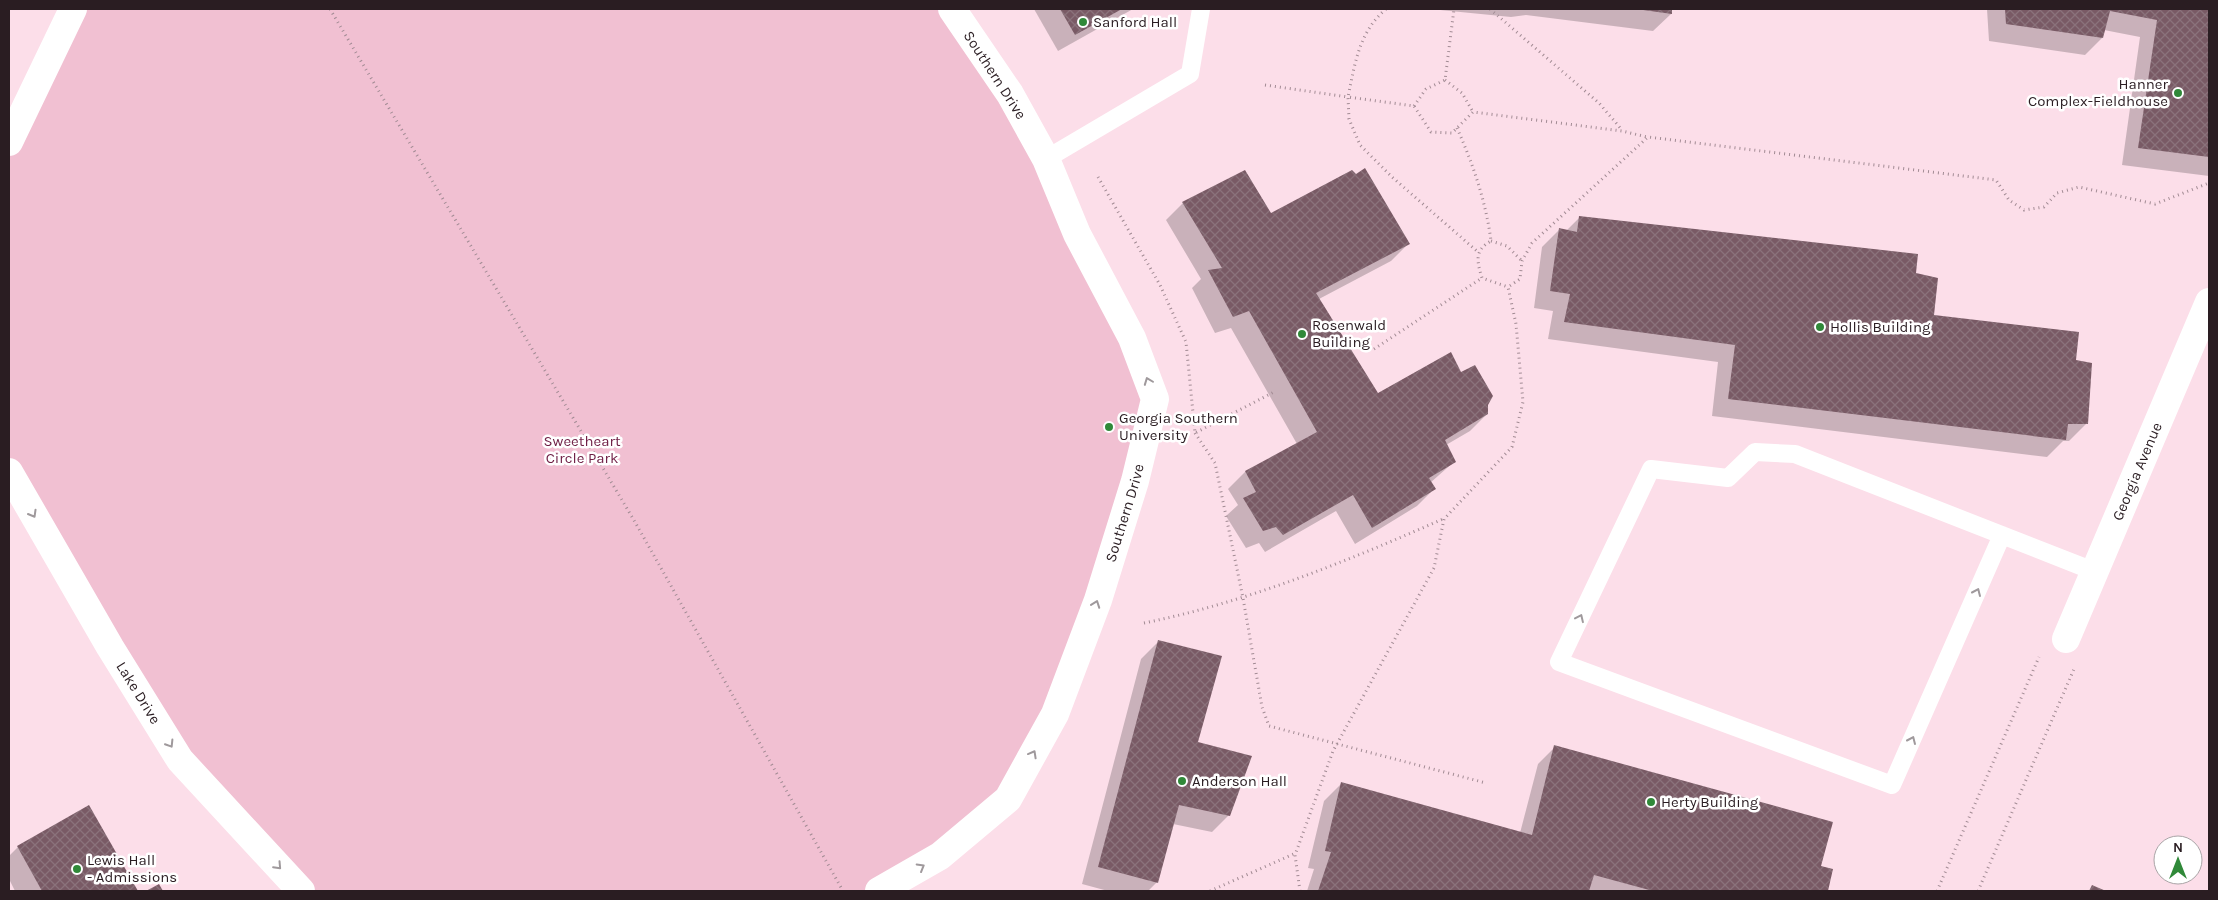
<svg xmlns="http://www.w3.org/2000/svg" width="2218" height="900" viewBox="0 0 2218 900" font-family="Karla,sans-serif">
  <defs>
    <pattern id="building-cross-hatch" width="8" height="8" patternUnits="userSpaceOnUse" patternTransform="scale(1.25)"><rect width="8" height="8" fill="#795a65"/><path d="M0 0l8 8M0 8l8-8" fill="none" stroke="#8a727b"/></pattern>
  </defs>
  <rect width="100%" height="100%" fill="#fcdee9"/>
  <polygon fill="#f1c0d2" points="69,9 952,9 980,53 1155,399 1135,481 1008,799 879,891 301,891 180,760 9,472 9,141"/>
  <g fill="#0003">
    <polygon points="1034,9 1133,9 1058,51"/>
    <polygon points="1430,9 1671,9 1671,14 1653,31 1526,15 1511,17"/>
    <polygon points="1987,9 2209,9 2209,176 2122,165 2140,37 2104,30 2102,38 2085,55 1989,41"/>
    <polygon points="1183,203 1270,215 1408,244 1391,261 1319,299 1377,394 1460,374 1487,405 1487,414 1470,431 1446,445 1455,461 1430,483 1434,489 1417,506 1355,544 1336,511 1265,552 1259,543 1246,548 1226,516 1238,505 1228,489 1245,472 1297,444 1231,328 1215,333 1192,288 1201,279 1166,220"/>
    <polygon points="1579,218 1915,274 1933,316 2086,424 2069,441 2063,441 2047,457 1712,416 1718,362 1548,339 1553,311 1534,308 1542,247 1559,230 1566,231"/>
    <polygon points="1158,642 1196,742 1229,815 1212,832 1173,824 1157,882 1148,891 1108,891 1082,884 1141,659"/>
    <polygon points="1555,747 1820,867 1832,870 1827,891 1307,891 1314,869 1308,868 1324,801 1341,784 1520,833 1538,764"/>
    <polygon points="89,807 137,891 15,891 9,879 9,856 18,847"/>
  </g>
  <g fill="url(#building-cross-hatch)">
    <polygon points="1060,9 1122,9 1075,35"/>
    <polygon points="1636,9 1672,9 1672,14"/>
    <polygon points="2005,9 2209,9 2209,157 2138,148 2157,20 2110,11 2103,38 2006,24"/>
    <polygon points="1365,168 1410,244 1316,293 1378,393 1451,352 1461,372 1475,365 1493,396 1488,405 1488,414 1445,440 1456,462 1429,478 1436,489 1372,528 1353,495 1283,535 1276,527 1263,531 1243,498 1256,492 1245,471 1317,432 1249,311 1233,317 1208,270 1222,268 1182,202 1245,170 1271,213 1352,170 1356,174"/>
    <polygon points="1579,216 1918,254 1916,273 1938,278 1934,315 2079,332 2076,360 2092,363 2088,424 2068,424 2066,440 1728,399 1735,345 1564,322 1570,294 1550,291 1559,228 1577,232"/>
    <polygon points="1158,640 1222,656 1198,742 1252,756 1230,816 1179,805 1158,883 1098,867"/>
    <polygon points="1554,745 1833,822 1821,866 1833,869 1828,891 1653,891 1594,875 1589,891 1318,891 1331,852 1325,851 1341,782 1532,835"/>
    <polygon points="89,805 138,891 42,891 17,846"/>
    <polygon points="159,884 163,891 146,891"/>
    <polygon points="2092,885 2106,891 2089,891"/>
  </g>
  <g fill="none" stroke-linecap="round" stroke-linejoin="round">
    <g stroke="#a28b94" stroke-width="3" stroke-dasharray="1 4" stroke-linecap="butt">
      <polyline points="330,9 635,522 843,891"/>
      <path d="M1386 9C1359 32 1355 63 1348 97L1414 106 1431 132 1452 133 1473 112 1622 131 1647 137"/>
      <polyline points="1490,9 1599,103 1622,130"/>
      <polyline points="1445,80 1462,93 1473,112"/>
      <polyline points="1265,85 1348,97 1349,119 1360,145 1392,177 1478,252"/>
      <polyline points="1414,106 1426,89 1445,80 1454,9"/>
      <path d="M1457 128C1473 164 1486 202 1491 241 1474 250 1477 262 1482 278L1508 287"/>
      <polyline points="1098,177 1160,285 1186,342 1195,433 1274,392"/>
      <polyline points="1491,241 1507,246 1522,261"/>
      <polyline points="1374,349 1482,278"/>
      <polyline points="1195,433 1215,463 1243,598 1262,707 1269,726 1486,783"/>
      <path d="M1144 623C1248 602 1347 561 1443 519"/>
      <polyline points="1210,891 1296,853"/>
      <polyline points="1300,891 1295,855 1333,751 1434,568 1444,519 1512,447 1523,402 1516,324 1508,287 1520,279 1522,261 1532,243 1648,137 1996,180 2009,200 2024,210 2044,207 2057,193 2079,187 2155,204 2209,183"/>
      <polyline points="1937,891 2039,657"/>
      <polyline points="1978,891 2074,669"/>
    </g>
    <g stroke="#fff" stroke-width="18">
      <polyline points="1046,159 1190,74 1201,9"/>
      <polyline points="2002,535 1892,785 1559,662 1651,469 1728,478 1755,452 1795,454 2096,572"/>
    </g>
    <g stroke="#fff" stroke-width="28">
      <polyline points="9,142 73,9"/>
      <path id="s1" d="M9 472 110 647 180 760 301 891"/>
      <path id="s2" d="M2066 639 2209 302"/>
      <path id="s3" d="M879 891 940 856 1008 799 1055 714 1098 600 1135 481 1155 399 1132 338 1077 234 1046 159 1010 94 952 9"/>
    </g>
  </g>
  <defs><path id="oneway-chevron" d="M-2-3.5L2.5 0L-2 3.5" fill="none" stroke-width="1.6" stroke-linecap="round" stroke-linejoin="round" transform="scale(1.25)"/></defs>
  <g stroke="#9f999c">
    <use href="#oneway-chevron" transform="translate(1148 381) rotate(-111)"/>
    <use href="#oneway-chevron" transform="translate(33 514) rotate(60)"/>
    <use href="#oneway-chevron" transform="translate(1977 592) rotate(-66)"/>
    <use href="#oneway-chevron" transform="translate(1096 604) rotate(-70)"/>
    <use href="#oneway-chevron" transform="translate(1580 618) rotate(-65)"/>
    <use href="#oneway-chevron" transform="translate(1912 740) rotate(-66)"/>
    <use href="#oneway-chevron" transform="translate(170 744) rotate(58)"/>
    <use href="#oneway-chevron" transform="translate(1033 754) rotate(-61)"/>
    <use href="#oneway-chevron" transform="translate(278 866) rotate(47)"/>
    <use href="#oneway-chevron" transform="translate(921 867) rotate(-30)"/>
  </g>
  <g fill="#308939" stroke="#fff" stroke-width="2">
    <circle cx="1083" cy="22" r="5"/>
    <circle cx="2178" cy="93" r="5"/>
    <circle cx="1820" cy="327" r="5"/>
    <circle cx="1302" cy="334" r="5"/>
    <circle cx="1109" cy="427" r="5"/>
    <circle cx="1182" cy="781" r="5"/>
    <circle cx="1651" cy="802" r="5"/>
    <circle cx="77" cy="869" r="5"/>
  </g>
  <g text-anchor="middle" stroke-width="5" stroke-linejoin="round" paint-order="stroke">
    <g font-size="15" fill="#2a1d22" stroke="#fff" text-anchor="start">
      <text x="1093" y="27">Sanford Hall</text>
      <text x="2168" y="89" text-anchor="end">Hanner<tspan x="2168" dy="17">Complex-Fieldhouse</tspan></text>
      <text x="1312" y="330">Rosenwald<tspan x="1312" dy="17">Building</tspan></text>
      <text x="1830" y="332">Hollis Building</text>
      <text x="1119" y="423">Georgia Southern<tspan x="1119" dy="17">University</tspan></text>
      <text x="1192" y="786">Anderson Hall</text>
      <text x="1661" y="807">Herty Building</text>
      <text x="87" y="865">Lewis Hall<tspan x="87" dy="17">- Admissions</tspan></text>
    </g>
    <g font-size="15" fill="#2a1d22" stroke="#fff">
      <text transform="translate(995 75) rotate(57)" y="5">Southern Drive</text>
      <text dy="5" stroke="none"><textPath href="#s2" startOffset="182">Georgia Avenue</textPath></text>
      <text dy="5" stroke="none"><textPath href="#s3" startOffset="469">Southern Drive</textPath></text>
      <text dy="5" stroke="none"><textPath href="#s1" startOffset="256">Lake Drive</textPath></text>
    </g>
    <g font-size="15" fill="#6e1d44" stroke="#fff">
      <text x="582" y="446">Sweetheart<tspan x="582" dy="17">Circle Park</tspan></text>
    </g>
  </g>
  <rect width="2218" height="900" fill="none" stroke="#2a1d22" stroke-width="20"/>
  <g transform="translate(2178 860)"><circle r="24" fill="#ffffff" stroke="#aaa5a7"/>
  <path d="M0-4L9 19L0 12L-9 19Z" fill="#308939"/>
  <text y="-8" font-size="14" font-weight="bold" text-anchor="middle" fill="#2a1d22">N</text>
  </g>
</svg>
